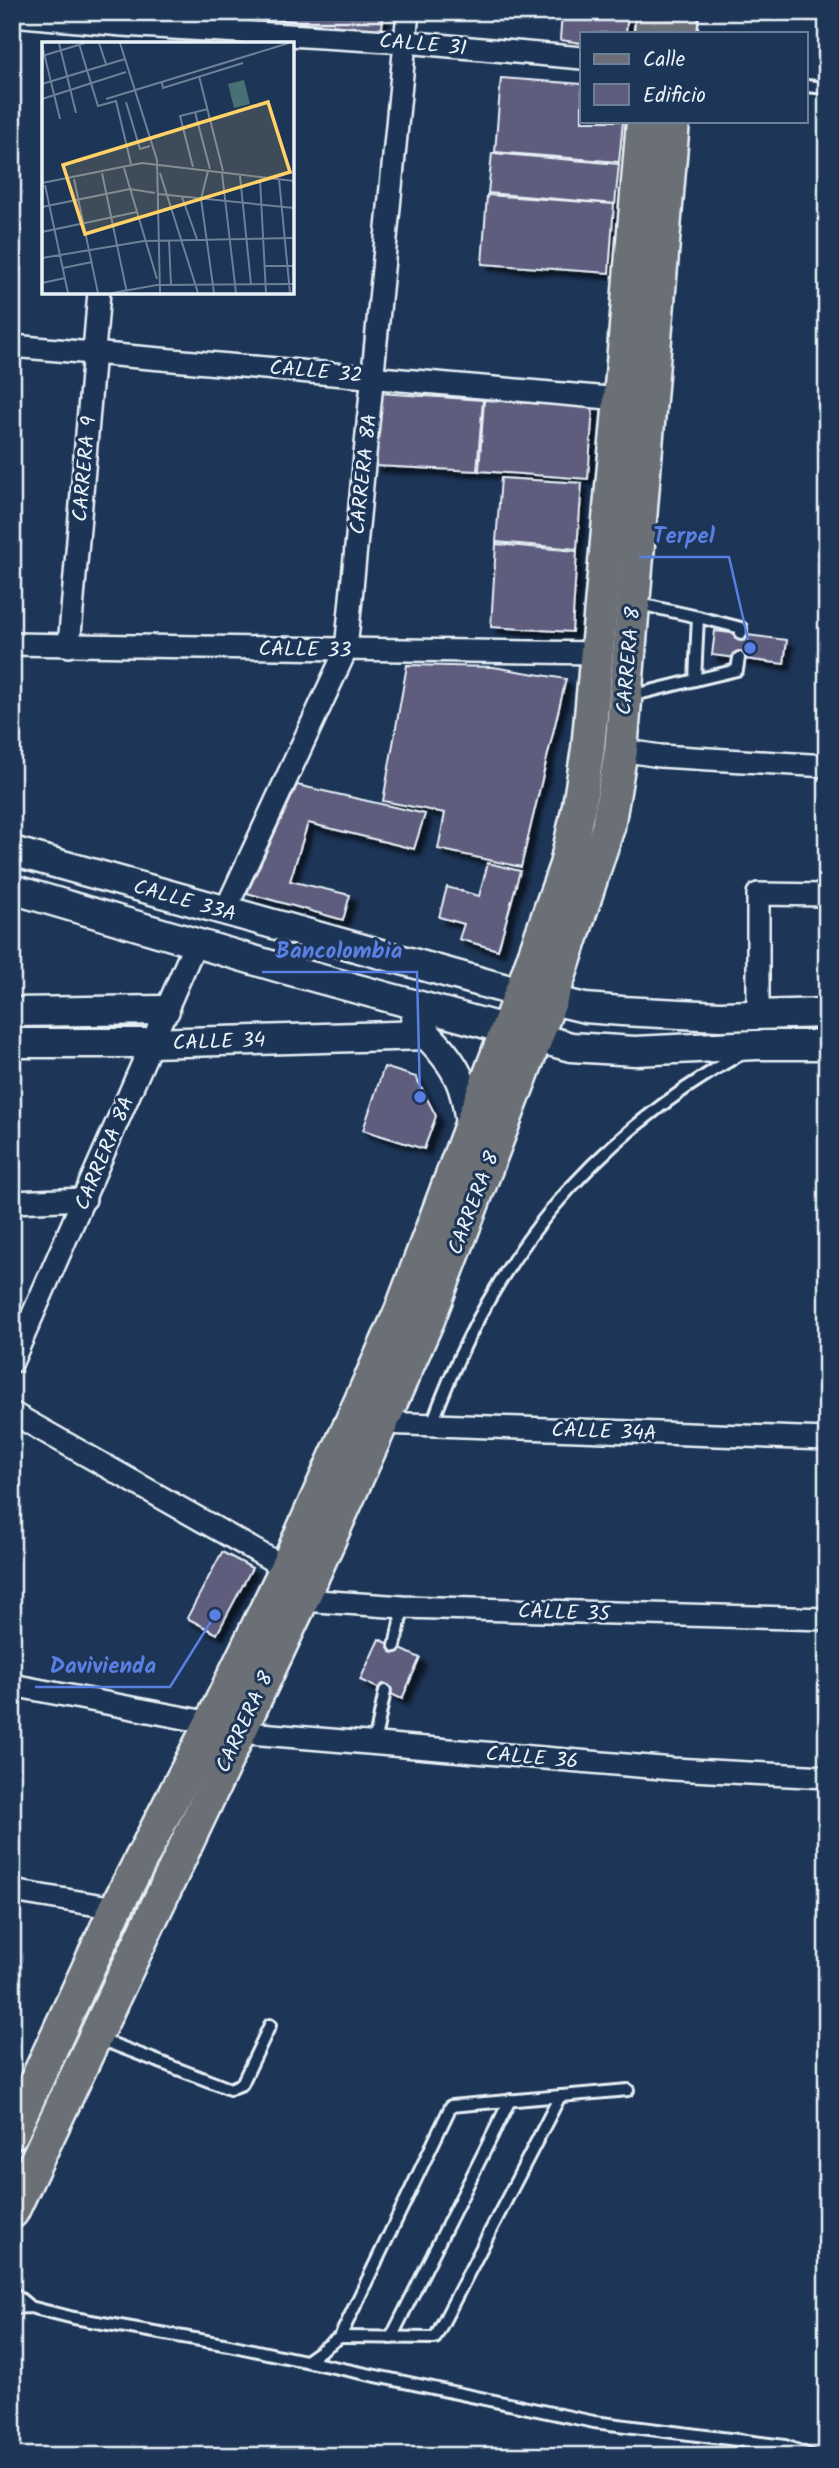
<svg xmlns="http://www.w3.org/2000/svg" width="839" height="2468" viewBox="0 0 839 2468" font-family="Kalam,sans-serif">
  <defs>
    <filter id="shadow"><feDropShadow dx="6" dy="6" stdDeviation="2" flood-color="#0009"/></filter>
  </defs>
  <rect width="100%" height="100%" fill="#1d3557"/>
  <filter id="ink" filterUnits="userSpaceOnUse"><feTurbulence type="fractalNoise" baseFrequency=".0143" numOctaves="2"/><feDisplacementMap in="SourceGraphic" scale="14" xChannelSelector="R" yChannelSelector="G"/><feConvolveMatrix kernelMatrix="1 2 1 2 8 2 1 2 1" color-interpolation-filters="sRGB"/></filter>
  <g filter="url(#ink)">
    <g fill="#5e5d7e" stroke="#e8f1f8" stroke-width="2" filter="url(#shadow)">
      <polygon points="200,12 383,12 382,30"/>
      <polygon points="562,12 628,12 626,33 582,33 582,43 560,40"/>
      <polygon points="501,78 582,84 582,121 623,121 619,162 495,152"/>
      <polygon points="492,153 619,164 615,204 488,193"/>
      <polygon points="487,195 614,204 609,273 482,264"/>
      <polygon points="380,393 483,400 477,471 375,466"/>
      <polygon points="484,400 593,407 588,479 479,471"/>
      <polygon points="501,478 582,483 577,549 496,542"/>
      <polygon points="496,544 577,551 572,632 491,627"/>
      <polygon points="715,631 787,640 784,664 712,655"/>
      <polygon points="407,665 493,667 566,679 521,867 438,849 445,813 383,801"/>
      <polygon points="297,785 425,814 414,849 308,823 290,881 350,895 343,920 247,893"/>
      <polygon points="488,863 520,871 498,950 459,939 464,924 439,917 447,887 479,896"/>
      <polygon points="384,1067 416,1077 436,1116 424,1149 363,1130"/>
      <polygon points="222,1552 252,1568 217,1634 187,1618"/>
      <polygon points="379,1639 420,1658 402,1699 360,1680"/>
    </g>
    <g fill="none" stroke-linecap="round" stroke-linejoin="round">
      <defs>
        <g id="lane">
          <polyline points="806,86 827,88"/>
          <polyline points="698,617 741,628 741,634"/>
          <polyline points="695,680 737,670 739,658"/>
          <polyline points="630,696 695,680 698,617 635,603"/>
          <path d="M432 1424C491 1260 588 1140 741 1054"/>
          <polyline points="395,1646 403,1607"/>
          <polyline points="374,1744 385,1691"/>
          <polyline points="97,2038 230,2089 242,2084 270,2025"/>
          <polyline points="12,2292 30,2307"/>
          <polyline points="12,2308 30,2307 74,2318 229,2345 594,2422 785,2446 812,2456"/>
          <polyline points="340,2337 435,2338 560,2096"/>
          <polyline points="391,2338 510,2100"/>
          <polyline points="306,2361 340,2337 451,2106 628,2090"/>
        </g>
        <g id="street">
          <polyline points="12,15 122,25 405,42 582,58"/>
          <polyline points="12,346 620,399"/>
          <polyline points="12,644 597,653"/>
          <polyline points="69,646 99,292"/>
          <polyline points="621,750 660,756 827,766"/>
          <polyline points="225,911 346,650 408,12"/>
          <polyline points="758,1014 758,894 827,895"/>
          <polyline points="12,1202 85,1199"/>
          <polyline points="12,1362 195,944"/>
          <polyline points="12,1413 286,1568"/>
          <polyline points="381,1423 827,1439"/>
          <polyline points="302,1600 403,1607 827,1619"/>
          <polyline points="12,1685 211,1723"/>
          <polyline points="238,1732 673,1769 827,1777"/>
          <polyline points="12,1891 116,1908"/>
        </g>
        <g id="secondary">
          <polyline points="12,851 506,989 585,1008 622,1011 720,1016 827,1013"/>
          <polyline points="12,889 284,969 571,1047 635,1051 757,1045 827,1045"/>
          <polyline points="12,1012 165,1010"/>
          <path d="M415 1023C451 1058 467 1078 470 1128"/>
          <polyline points="12,1043 150,1043 427,1035"/>
        </g>
        <g id="primary">
          <polyline points="651,33 653,12"/>
          <polyline points="680,33 682,12"/>
          <polyline points="12,2133 116,1908 211,1723 286,1568 401,1311 527,976 566,865 579,806 588,749 620,399 643,121"/>
          <polyline points="12,2212 302,1600 428,1320 557,983 608,827 621,750 673,121"/>
        </g>
      </defs>
      <use href="#lane" stroke="#e8f1f8" stroke-width="16"/>
      <use href="#street" stroke="#e8f1f8" stroke-width="26"/>
      <use href="#secondary" stroke="#e8f1f8" stroke-width="33"/>
      <use href="#primary" stroke="#e8f1f8" stroke-width="37"/>
      <use href="#lane" stroke="#1d3557" stroke-width="10"/>
      <use href="#street" stroke="#1d3557" stroke-width="21"/>
      <use href="#secondary" stroke="#1d3557" stroke-width="28"/>
      <use href="#primary" stroke="#6b6f75" stroke-width="32"/>
    </g>
  </g>
  <g text-anchor="middle" stroke-width="6" stroke-linejoin="round" paint-order="stroke">
    <g font-size="21" fill="#e8f1f8" stroke="#1d3557">
      <text transform="translate(423 44) rotate(5)" y="7">CALLE 31</text>
      <text transform="translate(316 371) rotate(5)" y="7">CALLE 32</text>
      <text transform="translate(84 469) rotate(-85)" y="7">CARRERA 9</text>
      <text transform="translate(363 474) rotate(-84)" y="7">CARRERA 8A</text>
      <text transform="translate(305 649) rotate(1)" y="7">CALLE 33</text>
      <text transform="translate(628 661) rotate(-85)" y="7">CARRERA 8</text>
      <text transform="translate(185 900) rotate(16)" y="7">CALLE 33A</text>
      <text transform="translate(219 1041) rotate(-2)" y="7">CALLE 34</text>
      <text transform="translate(104 1153) rotate(-67)" y="7">CARRERA 8A</text>
      <text transform="translate(473 1203) rotate(-69)" y="7">CARRERA 8</text>
      <text transform="translate(604 1431) rotate(2)" y="7">CALLE 34A</text>
      <text transform="translate(564 1612) rotate(2)" y="7">CALLE 35</text>
      <text transform="translate(244 1722) rotate(-65)" y="7">CARRERA 8</text>
      <text transform="translate(532 1757) rotate(5)" y="7">CALLE 36</text>
    </g>
  </g>
  <g transform="translate(42 42)">
    <rect width="252" height="252" fill="#1d3557"/>
    <path d="M202 38 208 62 192 66 186 42Z" fill="#487175"/>
    <path fill="none" stroke="#6e8097" stroke-width="2" d="M17 1 34 71M57 1 64 22M78 1 115 118 118 251M37 2 56 64 74 59 89 122M0 3 18 77M0 14 43 1M157 34 181 129M120 41 121 46 201 21M0 42 83 17M0 57 84 30M64 57 247 1M84 60 98 107 108 104M153 70 168 127M151 125 138 74 166 67M82 126 115 237M166 129 159 157 172 251M60 131 85 251M118 131 156 251M180 131 194 251M198 134 209 242M32 137 56 251M218 137 224 251M237 137 248 251M0 141 100 121 252 139M3 143 26 251M116 152 252 166M140 155 155 197M0 165 88 147 113 151M0 190 95 170M127 198 129 243M0 216 102 199 252 196M223 224H252M21 226 50 220M0 241 23 236M70 251 115 243 252 242"/>
    <path fill="#ffd166" fill-opacity="0.15" stroke="#ffd166" stroke-width="3.5" d="M226 60 248 130 43 192 21 123Z"/>
    <rect width="252" height="252" fill="none" stroke="#e8f1f8" stroke-width="3.5"/>
  </g>
  <path fill="none" stroke="#5a7fe2" stroke-width="2.5" d="M750 648L729 557H639M420 1097L417 972H262M215 1615L170 1687H35"/>
  <g fill="#5a7fe2" stroke="#1d3557" stroke-width="2.5">
    <circle cx="750" cy="648" r="7"/>
    <circle cx="420" cy="1097" r="7"/>
    <circle cx="215" cy="1615" r="7"/>
  </g>
  <g font-size="23" text-anchor="middle" font-weight="bold" fill="#5a7fe2" stroke="#1d3557" stroke-width="6" stroke-linejoin="round" paint-order="stroke">
    <text x="684" y="543">Terpel</text>
    <text x="339" y="958">Bancolombia</text>
    <text x="103" y="1673">Davivienda</text>
  </g>
  <rect width="839" height="2468" fill="none" stroke="#1d3557" stroke-width="42"/>
  <rect x="21" y="21" width="797" height="2426" fill="none" stroke="#e8f1f8" stroke-width="2.5" filter="url(#ink)"/>
  <rect x="580" y="32" width="228" height="91" fill="#1d3557" stroke="#6e8097" stroke-width="2"/>
  <rect x="594" y="54" width="35" height="10" fill="#6b6f75" stroke="#6e8097" stroke-width="2"/>
  <text x="643" y="66" font-size="21" fill="#e8f1f8">Calle</text>
  <rect x="594" y="84" width="35" height="21" fill="#5e5d7e" stroke="#6e8097" stroke-width="2"/>
  <text x="643" y="102" font-size="21" fill="#e8f1f8">Edificio</text>
</svg>
